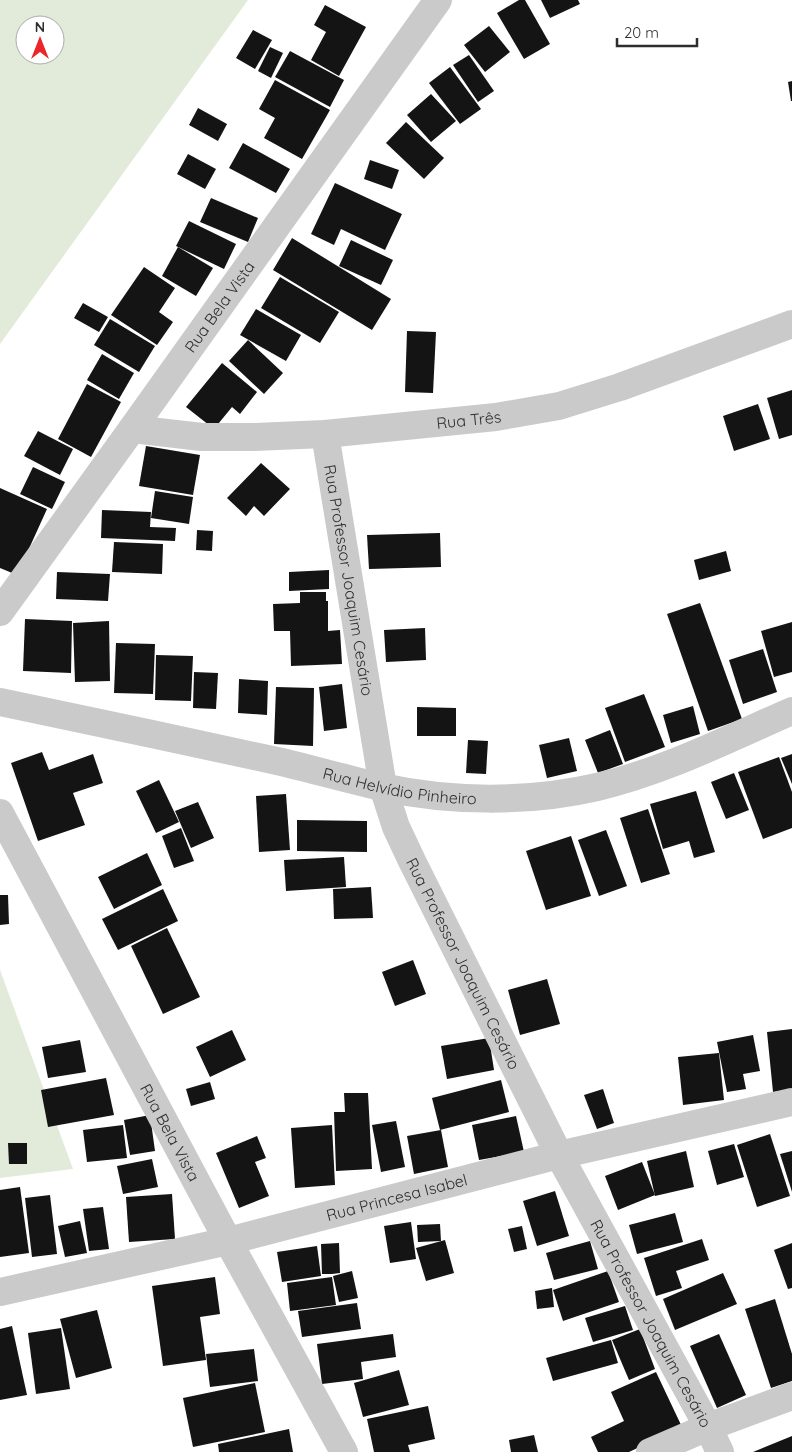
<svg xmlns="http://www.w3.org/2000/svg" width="792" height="1452" viewBox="0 0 792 1452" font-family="Quicksand,sans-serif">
  <rect width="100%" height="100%" fill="#fff"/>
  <g fill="#e2ebd9" fill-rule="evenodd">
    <path d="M0 0H248L0 344ZM25 25H55V55H25Z"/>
    <polygon points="0,970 73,1169 0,1178"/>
  </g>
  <g fill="#141414">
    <polygon points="519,0 525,0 550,44 524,59 497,13"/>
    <polygon points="541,0 578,0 580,4 550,18"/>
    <polygon points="325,5 366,27 339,76 311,60 326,32 314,25"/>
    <polygon points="489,26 510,52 485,72 464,45"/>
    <polygon points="253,30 272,40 255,69 236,58"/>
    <polygon points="270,47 283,53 271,78 258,71"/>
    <polygon points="290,51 344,80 330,107 275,77"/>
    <polygon points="469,55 494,91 478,102 453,65"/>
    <polygon points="450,67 481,109 460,124 429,83"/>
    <polygon points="275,80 330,110 302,159 264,138 275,118 259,109"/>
    <polygon points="792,81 792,101 791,101 788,82"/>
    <polygon points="431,94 456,121 431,142 407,115"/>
    <polygon points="198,108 227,124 218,141 189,125"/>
    <polygon points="406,122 444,158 424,179 386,143"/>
    <polygon points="243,143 290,169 276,193 229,168"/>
    <polygon points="188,154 216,169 205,189 177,174"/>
    <polygon points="370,160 399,170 392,189 364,179"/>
    <polygon points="335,183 402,214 385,250 341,229 334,245 311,234"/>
    <polygon points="211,198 258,218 248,242 200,222"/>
    <polygon points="189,221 236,244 224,269 176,246"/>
    <polygon points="292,238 391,299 372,330 273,270"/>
    <polygon points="351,240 393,260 381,285 339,266"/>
    <polygon points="178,247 213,268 196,296 162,276"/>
    <polygon points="144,267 175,288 159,312 173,322 157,345 111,315"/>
    <polygon points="280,277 339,312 320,343 261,308"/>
    <polygon points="83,303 108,317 99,332 74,318"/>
    <polygon points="256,309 301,335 286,361 240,335"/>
    <polygon points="110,319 155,346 139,372 94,345"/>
    <polygon points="407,331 436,332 433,393 405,392"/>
    <polygon points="248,340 283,373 264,394 229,361"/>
    <polygon points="102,354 134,373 119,399 87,380"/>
    <polygon points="222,363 257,392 240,414 232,407 214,429 186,407"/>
    <polygon points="87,384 121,402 91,457 58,439"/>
    <polygon points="792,390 792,435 779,439 767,398"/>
    <polygon points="758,404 770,439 734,451 723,416"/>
    <polygon points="38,431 73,449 60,475 24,456"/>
    <polygon points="146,446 200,455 193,495 139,486"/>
    <polygon points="261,463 290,489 264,516 254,506 246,516 227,498"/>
    <polygon points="33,467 65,482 52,509 20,494"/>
    <polygon points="0,488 47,509 17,575 0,568"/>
    <polygon points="155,491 193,497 189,524 151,518"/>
    <polygon points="102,510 151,512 150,527 176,528 175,541 101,538"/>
    <polygon points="197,530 213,531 212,551 196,550"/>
    <polygon points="440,533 441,567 369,569 367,535"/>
    <polygon points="114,542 163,544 162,574 112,572"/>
    <polygon points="726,551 731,571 699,580 694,560"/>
    <polygon points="329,570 329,589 289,591 289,572"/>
    <polygon points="57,572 110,574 108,601 56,599"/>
    <polygon points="300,592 326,592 326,601 328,601 328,631 340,630 342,664 291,666 290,631 274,631 273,604 300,603"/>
    <polygon points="700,603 742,719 708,731 667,614"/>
    <polygon points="25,619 72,621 71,673 23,671"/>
    <polygon points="109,621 110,681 75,682 73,623"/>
    <polygon points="792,622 792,672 774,677 761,631"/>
    <polygon points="425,628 426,660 386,662 384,630"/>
    <polygon points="116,643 155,644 153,694 114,693"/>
    <polygon points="763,649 777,692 743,704 729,660"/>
    <polygon points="156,655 193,656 191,701 155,700"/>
    <polygon points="194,672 218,673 216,709 193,708"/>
    <polygon points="239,679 268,681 267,715 238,713"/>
    <polygon points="342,684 347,728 324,731 319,687"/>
    <polygon points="276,687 314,688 313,746 274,744"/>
    <polygon points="644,694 665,747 625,762 605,708"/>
    <polygon points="693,706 700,734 671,743 663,715"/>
    <polygon points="417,707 456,708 456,736 417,736"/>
    <polygon points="610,730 623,764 598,773 585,740"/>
    <polygon points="569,738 577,771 547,778 539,745"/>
    <polygon points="468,740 488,741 486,774 466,773"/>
    <polygon points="42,752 49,770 93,754 103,783 73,793 85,825 38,841 11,763"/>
    <polygon points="792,754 792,784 781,758"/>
    <polygon points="779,757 792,792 792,828 763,839 738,772"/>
    <polygon points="734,773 749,810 726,819 711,782"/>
    <polygon points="159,780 179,822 156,833 136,791"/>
    <polygon points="696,791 715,852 694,858 689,841 663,849 650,804"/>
    <polygon points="286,794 290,850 259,852 256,796"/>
    <polygon points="198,802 214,838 191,848 175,811"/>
    <polygon points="648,809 670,874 641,883 620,818"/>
    <polygon points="297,820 367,821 367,852 297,851"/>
    <polygon points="181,828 194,861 174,868 162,836"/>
    <polygon points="606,830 627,886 599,896 578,840"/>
    <polygon points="571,836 591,896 546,910 526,851"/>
    <polygon points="147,853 162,885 114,909 98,877"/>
    <polygon points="344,857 346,887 286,891 284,860"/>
    <polygon points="371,887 373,918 334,919 333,889"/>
    <polygon points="163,889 178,921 118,950 102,919"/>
    <polygon points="0,895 8,895 9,924 0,925"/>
    <polygon points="167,928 200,997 163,1014 131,946"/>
    <polygon points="413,960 426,994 395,1006 382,972"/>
    <polygon points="547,979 560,1024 520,1035 508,990"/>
    <polygon points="792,1029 792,1090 773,1092 767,1032"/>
    <polygon points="232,1030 246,1060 210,1077 196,1047"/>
    <polygon points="753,1035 760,1071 743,1074 746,1089 727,1092 717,1042"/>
    <polygon points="489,1038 494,1070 447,1079 441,1046"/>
    <polygon points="80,1040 86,1072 48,1078 42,1047"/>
    <polygon points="719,1053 724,1100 683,1105 678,1057"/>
    <polygon points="106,1078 114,1115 48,1127 41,1090"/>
    <polygon points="501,1080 509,1112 440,1130 432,1098"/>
    <polygon points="210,1082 215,1099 191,1106 186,1089"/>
    <polygon points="603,1089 614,1123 597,1129 584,1095"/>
    <polygon points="344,1093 368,1093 372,1169 336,1171 334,1112 345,1112"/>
    <polygon points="150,1115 155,1151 130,1155 124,1120"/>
    <polygon points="516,1116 524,1152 479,1160 472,1125"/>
    <polygon points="396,1121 405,1167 381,1172 372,1125"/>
    <polygon points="123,1125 127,1158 87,1162 83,1130"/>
    <polygon points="332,1125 335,1185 295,1188 291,1128"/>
    <polygon points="441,1130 448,1167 414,1174 407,1136"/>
    <polygon points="770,1134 790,1196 757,1207 737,1145"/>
    <polygon points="257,1136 266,1158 255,1162 269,1196 239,1208 216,1153"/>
    <polygon points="8,1143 27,1143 27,1164 9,1164"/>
    <polygon points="734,1144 744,1177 717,1185 708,1151"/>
    <polygon points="686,1151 694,1187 655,1196 647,1161"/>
    <polygon points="792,1151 792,1192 780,1154"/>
    <polygon points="152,1159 158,1187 123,1194 117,1166"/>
    <polygon points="642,1162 655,1195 618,1210 605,1176"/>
    <polygon points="20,1187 29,1253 0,1257 0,1190"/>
    <polygon points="555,1191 569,1236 537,1246 523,1201"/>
    <polygon points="172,1194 175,1239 129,1242 126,1197"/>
    <polygon points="50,1195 57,1254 32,1257 25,1198"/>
    <polygon points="103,1207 109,1249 89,1251 83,1209"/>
    <polygon points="675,1213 683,1242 637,1254 629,1225"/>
    <polygon points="80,1221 87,1253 65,1257 58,1226"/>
    <polygon points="411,1222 416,1259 390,1263 384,1226"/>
    <polygon points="440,1224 441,1241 418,1242 417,1225"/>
    <polygon points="522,1226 527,1249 514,1252 508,1229"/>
    <polygon points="702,1239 709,1260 676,1271 682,1288 656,1296 644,1258"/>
    <polygon points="445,1240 454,1273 426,1281 416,1248"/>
    <polygon points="590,1241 598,1269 554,1280 546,1253"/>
    <polygon points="339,1243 340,1273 332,1274 332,1272 332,1274 322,1274 321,1244"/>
    <polygon points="792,1243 792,1288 788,1289 774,1250"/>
    <polygon points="317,1246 321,1276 282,1282 277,1252"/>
    <polygon points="352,1271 358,1298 339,1302 333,1276"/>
    <polygon points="608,1271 619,1302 563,1321 553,1290"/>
    <polygon points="723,1273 737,1304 675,1330 663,1299"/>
    <polygon points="215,1277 220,1314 200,1317 206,1360 163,1366 152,1286"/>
    <polygon points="332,1277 336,1305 290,1311 287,1283"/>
    <polygon points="552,1288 554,1307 537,1309 535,1291"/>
    <polygon points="775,1299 792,1354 792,1381 771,1388 745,1309"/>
    <polygon points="357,1303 361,1329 302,1337 298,1311"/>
    <polygon points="625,1306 633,1330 593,1342 585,1318"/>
    <polygon points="97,1310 112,1368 76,1378 60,1319"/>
    <polygon points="12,1326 27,1395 0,1400 0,1329"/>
    <polygon points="61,1328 70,1389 36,1394 28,1333"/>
    <polygon points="640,1329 655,1369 629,1380 612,1340"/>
    <polygon points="393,1334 396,1357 361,1362 363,1379 322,1384 317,1344"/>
    <polygon points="719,1334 746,1395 717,1408 690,1346"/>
    <polygon points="611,1340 618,1363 553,1381 546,1358"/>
    <polygon points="254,1349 258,1381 210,1387 206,1354"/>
    <polygon points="399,1370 409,1405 363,1417 354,1383"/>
    <polygon points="656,1372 682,1427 629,1452 598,1452 591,1437 624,1421 611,1392"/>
    <polygon points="255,1383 265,1432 193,1447 183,1398"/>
    <polygon points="428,1406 435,1439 408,1445 410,1452 374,1452 367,1419"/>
    <polygon points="289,1429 293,1452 219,1452 218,1444"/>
    <polygon points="534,1435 538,1452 511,1452 509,1440"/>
    <polygon points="792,1436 792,1452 753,1452"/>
  </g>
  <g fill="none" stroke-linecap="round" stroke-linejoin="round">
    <g stroke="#cacaca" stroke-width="28">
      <path id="s1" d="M132 429 202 437H254L325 434 496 417 559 406 620 387 792 324"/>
      <path id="s2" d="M325 434 383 787 396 827 412 861 559 1155 708 1427 720 1452"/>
      <path id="s3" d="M0 612 132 429 438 0"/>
      <path id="s4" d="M0 702C92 721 185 741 277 761 312 769 346 779 381 787 450 802 528 803 597 787 665 771 728 739 792 711"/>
      <path id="s5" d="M0 813 228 1241 344 1452"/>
      <path id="s6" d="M0 1292 228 1241 559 1155 792 1102"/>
      <polyline points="650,1452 708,1427 792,1396"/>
    </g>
  </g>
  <g text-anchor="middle" stroke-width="5" stroke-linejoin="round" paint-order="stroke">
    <g font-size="16" fill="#2d2d2d" stroke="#fff">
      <text dy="6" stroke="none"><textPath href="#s3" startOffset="376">Rua Bela Vista</textPath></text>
      <text dy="6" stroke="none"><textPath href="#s1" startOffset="338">Rua Três</textPath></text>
      <text dy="6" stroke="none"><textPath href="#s2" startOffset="148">Rua Professor Joaquim Cesário</textPath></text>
      <text dy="6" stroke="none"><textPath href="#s4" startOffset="409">Rua Helvídio Pinheiro</textPath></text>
      <text dy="6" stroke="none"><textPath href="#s2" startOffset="552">Rua Professor Joaquim Cesário</textPath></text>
      <text dy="6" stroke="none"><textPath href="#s5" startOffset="362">Rua Bela Vista</textPath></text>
      <text dy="6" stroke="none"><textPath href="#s6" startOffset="408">Rua Princesa Isabel</textPath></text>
      <text dy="6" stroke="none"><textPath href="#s2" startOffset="958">Rua Professor Joaquim Cesário</textPath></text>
    </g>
  </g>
  <g transform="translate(40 40)"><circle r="24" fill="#ffffff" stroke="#ababab"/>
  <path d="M0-4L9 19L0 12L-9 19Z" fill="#ec2628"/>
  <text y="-8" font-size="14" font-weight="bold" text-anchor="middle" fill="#2d2d2d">N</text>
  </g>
  <path d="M617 38v8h80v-8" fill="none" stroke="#2d2d2d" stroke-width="2.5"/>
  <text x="624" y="38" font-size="15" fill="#2d2d2d" stroke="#ffffff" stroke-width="4" paint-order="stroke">20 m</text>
</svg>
